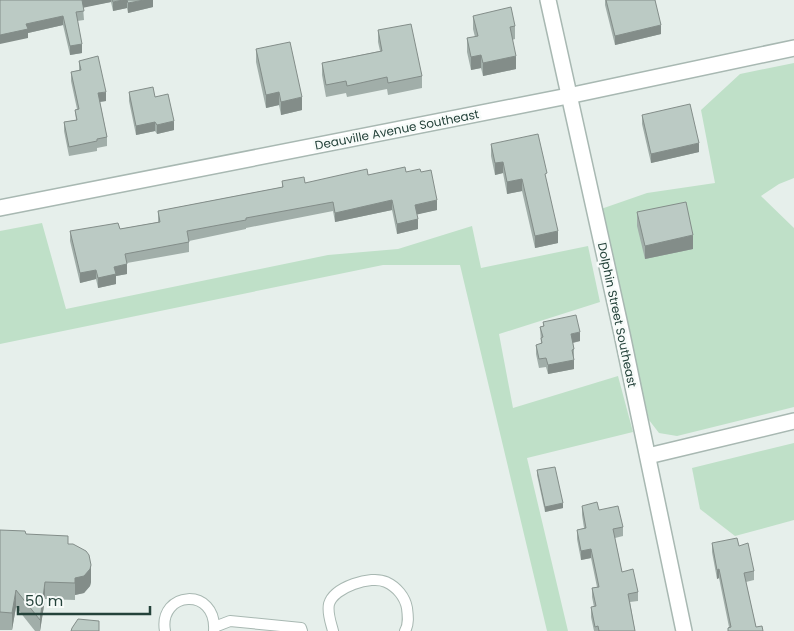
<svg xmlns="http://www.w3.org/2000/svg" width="794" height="631" viewBox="0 0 794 631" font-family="Poppins,sans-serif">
  <rect width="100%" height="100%" fill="#e6efeb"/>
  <g fill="#bfe0c8">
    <polygon points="794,63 794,178 779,184 761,196 794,228 794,407 677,436 659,433 649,420 601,209 647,193 715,183 701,110 740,74"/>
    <polygon points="42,223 66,309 328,255 398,249 472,226 481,268 588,246 600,302 499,334 513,408 618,376 633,432 527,458 568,631 547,631 460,265 383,265 0,344 0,231"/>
    <polygon points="794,443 794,520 735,536 700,509 692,468"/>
  </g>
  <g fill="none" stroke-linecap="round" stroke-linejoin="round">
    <defs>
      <g id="lane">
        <polyline points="217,626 230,621 301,628 302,631"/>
        <path d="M165 631C158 591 217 586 214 631"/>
        <path d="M333 631C331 623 327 613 329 604 334 587 371 575 386 582 397 587 405 597 407 608 408 616 409 624 405 631"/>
      </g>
      <g id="street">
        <polyline points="548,0 622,334 684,631"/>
        <polyline points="0,208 568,96 794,48"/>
        <polyline points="648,456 794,421"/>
      </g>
    </defs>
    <use href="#lane" stroke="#a8b8b2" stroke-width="12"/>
    <use href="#street" stroke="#a8b8b2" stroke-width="18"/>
    <use href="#lane" stroke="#fff" stroke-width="10"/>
    <use href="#street" stroke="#fff" stroke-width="15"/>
  </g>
  <g fill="#a1aea9">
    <polygon points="0,0 153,0 153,7 128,13 127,8 113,11 111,2 83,7 84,20 77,21 82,53 70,55 63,25 28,33 28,38"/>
    <polygon points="605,0 655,0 661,34 615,45 605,5"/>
    <polygon points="473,16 515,26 515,39 512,40 516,69 483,76 481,68 471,70 467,52 467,38 475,37 473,29"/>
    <polygon points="378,30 422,76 422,88 388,95 387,89 347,97 346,93 326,97 322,75 322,63 380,51 378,42"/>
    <polygon points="256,49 302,110 281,115 279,105 266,108 256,62"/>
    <polygon points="79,61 106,101 100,102 107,137 107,146 97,148 97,151 69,156 64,131 64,122 76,120 75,110 77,109 71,81 71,72 79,70"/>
    <polygon points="129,92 155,97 174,130 157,134 155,131 136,135 129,101"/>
    <polygon points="642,115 699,152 651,163 642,124"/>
    <polygon points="491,144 547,182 558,243 535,248 522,191 507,194 503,173 495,175 491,156"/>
    <polygon points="406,172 421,172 437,210 417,214 418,229 397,234 392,210 335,222 333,211 246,228 246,229 189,241 189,252 127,263 127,274 116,276 116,284 98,288 96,279 80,283 70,241 70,231 120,229 158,222 158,211 282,187 282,181 305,183 368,175"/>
    <polygon points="637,212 693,249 645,259 637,226"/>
    <polygon points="543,322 580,341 573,343 574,349 574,369 548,374 546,367 539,368 536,354 536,345 541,344 540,327 543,326"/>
    <polygon points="537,470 563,508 545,512 537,475"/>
    <polygon points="582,506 599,510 623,527 623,536 615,538 622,572 638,592 638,601 630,602 635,631 594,631 591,617 591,607 594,607 592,597 592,588 597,587 591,558 581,560 577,539 577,530 584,528 582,515"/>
    <polygon points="0,530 26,534 68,544 91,582 90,586 84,593 75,595 75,600 45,599 40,631 35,631 16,607 12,630 0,630"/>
    <polygon points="712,543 739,546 754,571 754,580 746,582 756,627 763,631 728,631 728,628 729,627 719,578 717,579 712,552"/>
  </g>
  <g fill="#838d89">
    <polygon points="82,0 111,0 111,2 82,8"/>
    <polygon points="123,0 127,0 127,8 113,11 113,2"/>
    <polygon points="144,0 153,0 153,7 128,13 128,3"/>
    <polygon points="63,16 63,25 28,33 28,38 0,44 0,35 26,24"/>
    <polygon points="661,25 661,34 615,45 615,36"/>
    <polygon points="82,44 82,53 70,55 70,46"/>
    <polygon points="481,55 481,68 471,70 471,57"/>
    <polygon points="516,56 516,69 483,76 483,63"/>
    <polygon points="106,92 106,101 98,102 98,93"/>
    <polygon points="279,92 279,105 266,108 266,95"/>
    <polygon points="302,97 302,110 281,115 281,102"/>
    <polygon points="174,121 174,130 157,134 157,125"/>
    <polygon points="155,122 155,131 136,135 136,126"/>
    <polygon points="699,143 699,152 651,163 651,154"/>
    <polygon points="503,162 503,173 495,175 495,163"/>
    <polygon points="522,179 522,191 507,194 507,182"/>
    <polygon points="392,200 392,210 335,222 335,213"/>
    <polygon points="437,200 437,210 415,215 415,205"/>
    <polygon points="418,219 418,229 397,234 397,224"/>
    <polygon points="558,231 558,243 535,248 535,236"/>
    <polygon points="693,235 693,249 645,259 645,246"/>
    <polygon points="127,264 127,274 116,276 116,284 98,288 98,278 114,267"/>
    <polygon points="96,270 96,279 80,283 80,273"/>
    <polygon points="580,332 580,341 571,343 571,334"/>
    <polygon points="574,360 574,369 548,374 548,365"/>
    <polygon points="563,503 563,508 545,512 545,507"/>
    <polygon points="591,549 591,558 581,560 581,551"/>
    <polygon points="91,565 91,582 90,586 84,593 75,595 75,578"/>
    <polygon points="719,569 719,578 717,579 717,570"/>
    <polygon points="45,582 45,599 40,631 40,620"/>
    <polygon points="16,590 16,607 12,630 12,613"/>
  </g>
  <g fill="#bbcac4" stroke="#838d89">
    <polygon points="0,0 82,0 84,11 76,12 82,44 70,46 63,16 26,24 28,29 0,35"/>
    <polygon points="112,0 123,0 113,2"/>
    <polygon points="127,0 144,0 128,3"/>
    <polygon points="606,0 655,0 661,25 615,36"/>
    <polygon points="511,7 515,26 510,27 516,56 483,63 481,55 471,57 467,38 478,36 473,16"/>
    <polygon points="411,24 422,76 388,83 387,77 347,86 346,81 326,85 322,63 382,51 378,30"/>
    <polygon points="290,42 302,97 281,102 279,92 266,95 256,49"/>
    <polygon points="98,56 106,92 98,93 107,137 97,139 97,141 69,147 64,122 77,120 75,110 79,109 71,72 81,70 79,61"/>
    <polygon points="153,87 155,97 168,94 174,121 157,125 155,122 136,126 129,92"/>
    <polygon points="690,104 699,143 651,154 642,115"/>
    <polygon points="538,134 547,173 545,174 558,231 535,236 522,179 507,182 503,162 495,163 491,144"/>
    <polygon points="405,167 406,172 420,169 421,172 431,170 437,200 415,205 418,219 397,224 392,200 335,213 333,202 246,218 246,220 187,231 189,242 125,254 127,264 114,267 116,274 98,278 96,270 80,273 70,231 118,223 120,229 160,222 158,211 283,187 282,181 304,177 305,183 367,169 368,175"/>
    <polygon points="686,202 693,235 645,246 637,212"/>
    <polygon points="576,315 580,332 571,334 574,349 572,350 574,360 548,365 546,358 539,359 536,345 542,343 541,338 543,337 540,327 544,326 543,322"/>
    <polygon points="555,467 563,503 545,507 537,470"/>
    <polygon points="597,502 599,510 618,506 623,527 613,529 622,572 633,569 638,592 628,594 635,631 599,631 598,626 595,627 591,607 596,606 592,588 599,587 591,549 581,551 577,530 586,528 582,506"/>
    <polygon points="0,530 25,531 26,534 68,536 68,544 73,544 86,551 89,555 91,565 90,569 84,576 75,578 75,583 45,582 40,620 16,590 12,613 0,612"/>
    <polygon points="737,538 739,546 748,543 754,571 744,573 756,627 762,626 763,631 728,631 728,628 731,627 719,569 717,570 712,543"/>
    <polygon points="78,619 99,621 99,631 71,631 72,628"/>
  </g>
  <g text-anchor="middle" stroke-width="5" stroke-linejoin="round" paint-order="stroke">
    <g font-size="12" fill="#24423a" stroke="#f7fbf9">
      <text transform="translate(397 130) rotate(-11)" y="4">Deauville Avenue Southeast</text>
      <text transform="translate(617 315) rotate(78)" y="4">Dolphin Street Southeast</text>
    </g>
  </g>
  <path d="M18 606v8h132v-8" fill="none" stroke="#24423a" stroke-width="2.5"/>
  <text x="25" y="606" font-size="15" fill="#24423a" stroke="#f7fbf9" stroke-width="4" paint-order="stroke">50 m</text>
</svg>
